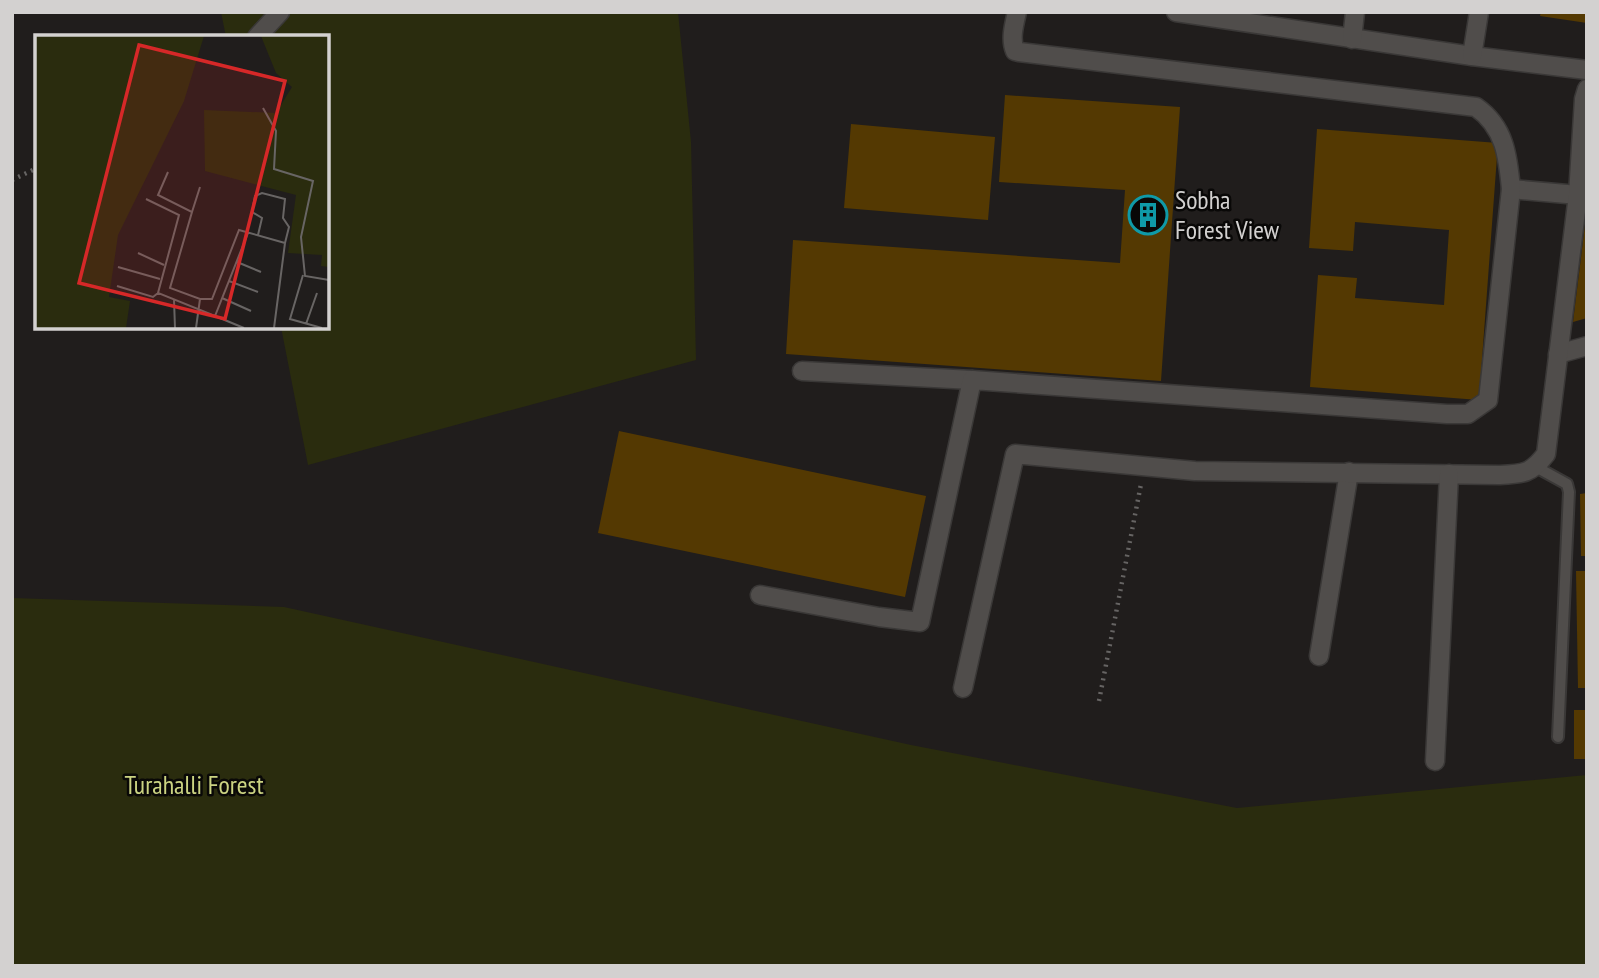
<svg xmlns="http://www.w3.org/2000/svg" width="1599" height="978" viewBox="0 0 1599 978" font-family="'PT Sans Narrow',sans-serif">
  <rect width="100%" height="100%" fill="#201d1c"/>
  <g fill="#2a2c0e">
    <polygon points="221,12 678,12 691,142 696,360 308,465 281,327 327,327 327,37 226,37"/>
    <polygon points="12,598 284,607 911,745 1237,808 1587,775 1587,966 12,966"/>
  </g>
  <g fill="#543902">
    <polygon points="1541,12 1587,12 1587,23 1540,16"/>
    <polygon points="1005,95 1180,107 1161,381 786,354 793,240 1120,263 1125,190 999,182"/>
    <polygon points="851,124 995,137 988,220 844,208"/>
    <polygon points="1317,129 1498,143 1479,400 1310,387 1318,275 1357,278 1355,298 1444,305 1449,230 1355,222 1353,251 1309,248"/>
    <polygon points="1585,225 1587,225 1587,318 1573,322"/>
    <polygon points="619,431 926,496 905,597 598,533"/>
    <polygon points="1587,493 1587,556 1581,556 1580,494"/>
    <polygon points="1576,571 1587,571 1587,688 1578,688"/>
    <rect x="1574" y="710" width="13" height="49"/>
  </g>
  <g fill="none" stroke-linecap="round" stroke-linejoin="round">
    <defs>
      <polyline id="service" points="1536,467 1567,484 1569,492 1558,737"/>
      <g id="minor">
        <polyline points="1176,12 1472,56 1587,70"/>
        <polyline points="257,37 280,12"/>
        <polyline points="1352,39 1355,12"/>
        <polyline points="1472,56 1479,12"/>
        <polyline points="1511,189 1578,195 1587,193"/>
        <polyline points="1558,354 1587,346"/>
        <polyline points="802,371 972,380"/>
        <path d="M760 595 879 617 920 622 972 380 1447 414H1468L1488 400 1511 189C1508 157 1505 127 1476 107L1019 52 1015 51C1010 39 1014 25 1017 12"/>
        <polyline points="1319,656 1349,472"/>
        <path d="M963 688 1015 454 1195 471 1499 475C1523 474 1531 474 1546 454L1578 195 1584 99 1587 89"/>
        <polyline points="1435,761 1449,474"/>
      </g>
    </defs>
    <use href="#service" stroke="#3a3837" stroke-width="14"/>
    <use href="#minor" stroke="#3a3837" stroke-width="21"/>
    <g stroke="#666463" stroke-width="4.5" stroke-dasharray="2 5" stroke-linecap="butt">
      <polyline points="12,180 37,168"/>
      <polyline points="1099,701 1141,484"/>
    </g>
    <use href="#service" stroke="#504d4b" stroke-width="10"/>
    <use href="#minor" stroke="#504d4b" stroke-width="18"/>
  </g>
  <defs>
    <symbol id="building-ring" viewBox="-11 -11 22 22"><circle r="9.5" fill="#090807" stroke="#0f9aa8" stroke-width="1.5"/><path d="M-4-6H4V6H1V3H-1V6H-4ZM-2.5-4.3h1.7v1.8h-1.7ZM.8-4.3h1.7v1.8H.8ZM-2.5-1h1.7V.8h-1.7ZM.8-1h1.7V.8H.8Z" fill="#0f9aa8"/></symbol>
  </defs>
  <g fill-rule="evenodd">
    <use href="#building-ring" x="1126" y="193" width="44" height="44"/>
  </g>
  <g text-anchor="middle" stroke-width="5" stroke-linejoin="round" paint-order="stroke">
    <g font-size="26" fill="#d3d1d0" stroke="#090807" text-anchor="start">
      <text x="1175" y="209">Sobha<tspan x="1175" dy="30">Forest View</tspan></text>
    </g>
    <g font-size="26" fill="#cbd382" stroke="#090807">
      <text x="194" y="794">Turahalli Forest</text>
    </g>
  </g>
  <g transform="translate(35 35)">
    <rect width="294" height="294" fill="#201d1c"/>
    <path d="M0 1H169L149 66 83 200 74 262 95 266 91 293H0ZM226 1H294V232L286 231 287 220 253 218 261 160 170 136 169 75 241 78 257 52 241 38Z" fill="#2a2c0e"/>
    <path fill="none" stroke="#686564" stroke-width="2" d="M228 73 241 96 239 134 278 146 266 202 270 241 294 245M133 137 123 160 157 177 135 253 165 264H177L204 195 250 208 239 293M111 164 144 180 123 258 180 281 213 198M157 177 165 152M223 200 227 183 217 177 220 161 227 158 250 164 248 183 254 192 250 208M103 218 129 230M202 227 226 237M83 232 125 244M268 240 255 284 287 293M194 246 223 257M82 251 118 262 123 258M187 263 216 276M139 265 140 293M180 281 209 293M271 289 282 258M161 293 165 264"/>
    <path fill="#d62828" fill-opacity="0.15" stroke="#d62828" stroke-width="3.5" d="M104 10 250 46 190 284 44 248Z"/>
    <rect width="294" height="294" fill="none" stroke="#d3d1d0" stroke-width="3.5"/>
  </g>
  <rect width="1599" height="978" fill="none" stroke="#d3d1d0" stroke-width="28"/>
</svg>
